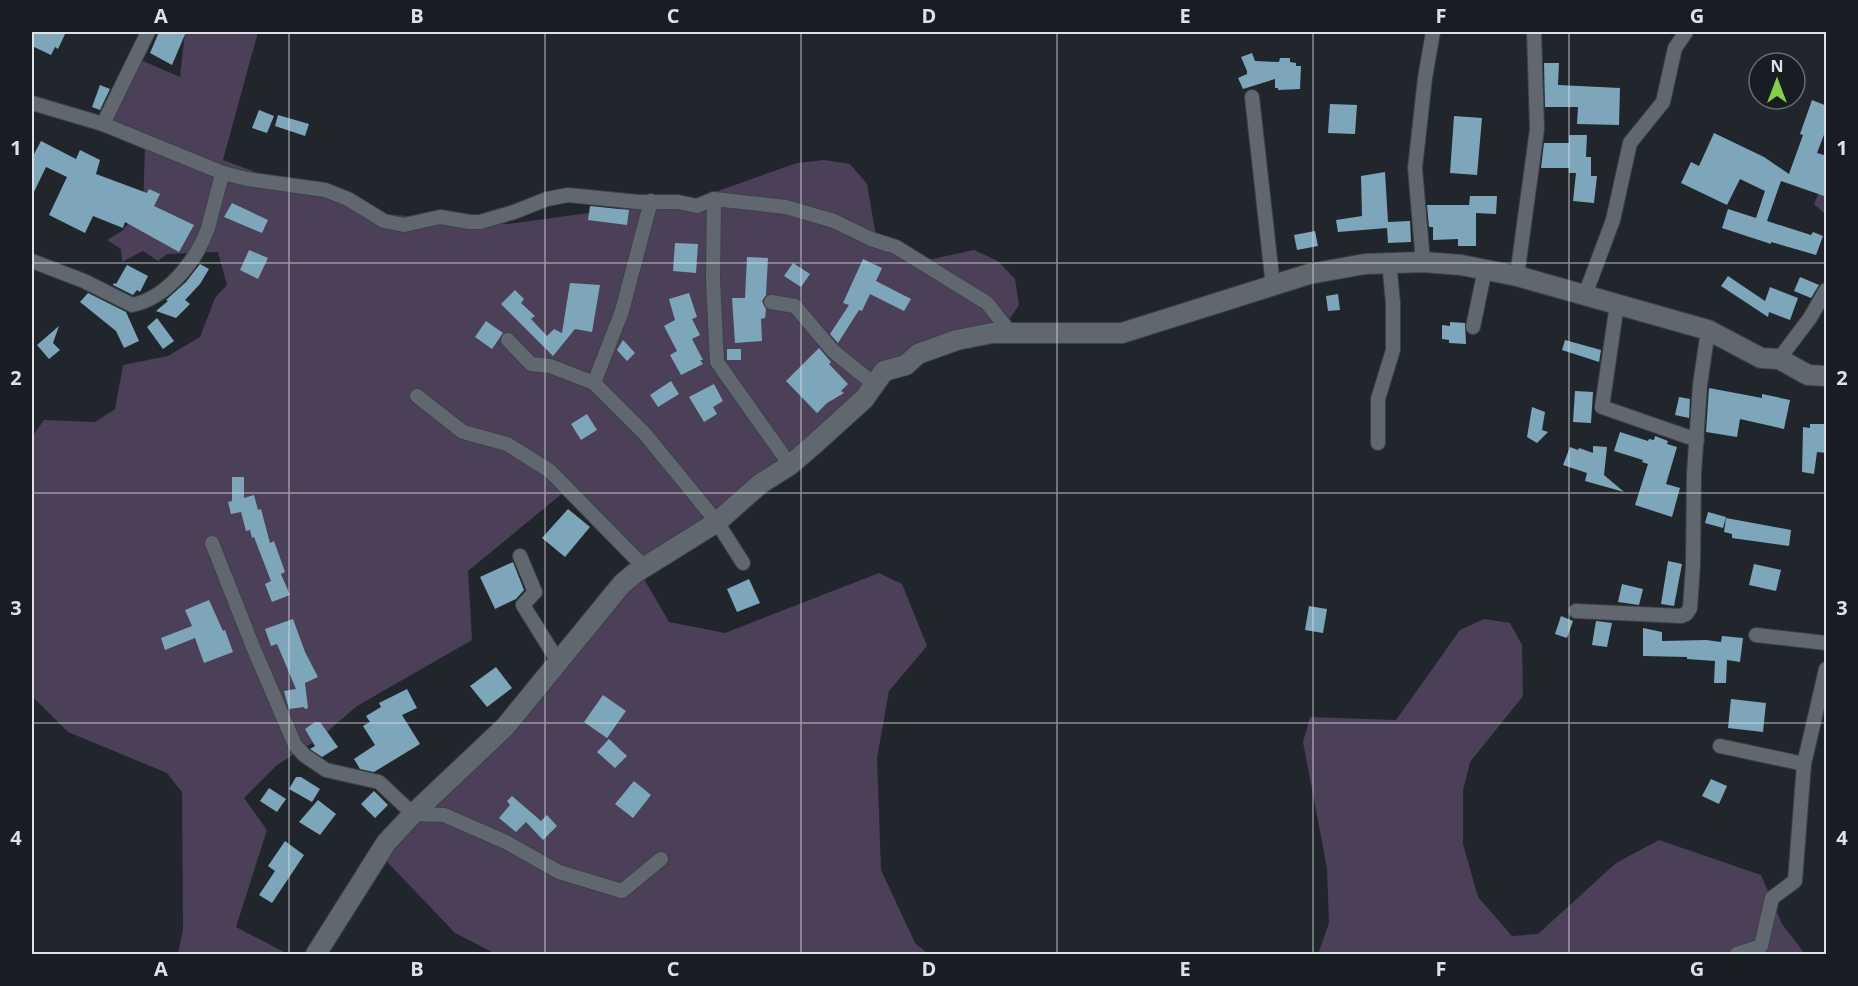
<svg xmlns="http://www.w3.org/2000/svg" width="1858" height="986" viewBox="0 0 1858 986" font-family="'Open Sans',sans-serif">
  <rect width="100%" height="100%" fill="#21262d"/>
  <g fill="#4b4057">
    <polygon points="185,32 258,32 223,160 290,185 371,213 508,224 698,198 797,163 824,160 850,164 867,184 876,236 893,254 919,262 974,250 998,261 1015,279 1019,305 1004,327 911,364 871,393 766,488 637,567 669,622 725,633 879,573 902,584 927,646 889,691 877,758 881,870 915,943 928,954 496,954 455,933 372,846 494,733 636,567 564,492 468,571 472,640 357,706 320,738 277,765 244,798 267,830 236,927 288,954 178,954 183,929 182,792 167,773 68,732 32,696 32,437 44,420 95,422 115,409 123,365 168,356 200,337 215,298 227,285 218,252 167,254 158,261 143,251 122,262 121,249 107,240 122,231 143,207 145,146 114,136 107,128 136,58 180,77"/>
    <polygon points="1826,178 1826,215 1814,204"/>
    <polygon points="1484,619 1510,623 1522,645 1523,696 1470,762 1463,791 1463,844 1478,897 1512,936 1538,934 1616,863 1659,840 1761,875 1782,924 1805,954 1318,954 1329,923 1327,868 1303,742 1310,717 1396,720 1460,630"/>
  </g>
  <g fill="#7da6bb">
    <polygon points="35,32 66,32 58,49 55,47 51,55 32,46 32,38"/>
    <polygon points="159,32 186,32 172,65 150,53"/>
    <polygon points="1252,53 1255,61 1279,62 1280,58 1290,58 1290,62 1296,63 1296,66 1301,66 1300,89 1278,90 1278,88 1275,88 1275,79 1243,89 1238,78 1247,74 1247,71 1241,57"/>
    <polygon points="1544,63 1559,63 1558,85 1620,88 1619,125 1577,124 1578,107 1545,107"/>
    <polygon points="100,85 110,89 100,110 92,107"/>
    <polygon points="1812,100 1827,106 1827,127 1817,153 1827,156 1827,197 1781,181 1767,221 1811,235 1813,232 1823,236 1816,255 1771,242 1771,244 1722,228 1728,209 1756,218 1765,191 1740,179 1727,205 1681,183 1691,162 1699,166 1714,133 1764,157 1789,174 1803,135 1800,134"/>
    <polygon points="1330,104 1357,105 1355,134 1328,133"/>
    <polygon points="259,110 274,116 267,133 252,128"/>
    <polygon points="278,115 309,124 305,136 275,126"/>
    <polygon points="1454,116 1482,118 1477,175 1450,173"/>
    <polygon points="1569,135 1587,135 1586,157 1591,157 1591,176 1597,176 1594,203 1573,201 1576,173 1569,173 1569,168 1541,168 1544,143 1569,143"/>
    <polygon points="41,141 76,159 80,150 100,160 96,174 147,193 149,189 160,194 154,206 194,225 179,252 125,222 123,228 93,216 85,233 49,215 67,177 46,167 32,196 32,158"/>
    <polygon points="1385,172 1388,222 1410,221 1411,242 1388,243 1387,228 1338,232 1336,220 1362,216 1361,176"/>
    <polygon points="1470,196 1497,196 1496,214 1476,213 1476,246 1458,246 1458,239 1433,240 1433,227 1429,227 1427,205 1469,205"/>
    <polygon points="232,203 268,220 262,233 224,217"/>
    <polygon points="590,206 629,210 627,225 588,220"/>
    <polygon points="1315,231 1318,246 1297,250 1294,235"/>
    <polygon points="675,243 698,244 696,273 673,271"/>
    <polygon points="249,250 268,258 258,279 240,270"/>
    <polygon points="747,257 768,258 766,295 762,301 766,309 765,318 761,319 762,341 735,343 732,298 745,298"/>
    <polygon points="863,259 882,268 876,281 911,299 904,311 870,294 862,311 859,310 838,343 830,334 849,305 843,303"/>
    <polygon points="793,263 810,274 801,287 784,276"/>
    <polygon points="200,264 209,269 200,284 185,300 190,304 176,318 156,311 168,301 166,300 186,282"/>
    <polygon points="127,265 148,276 140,292 137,290 133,295 113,285 114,283 116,284"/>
    <polygon points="1728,276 1765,301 1770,287 1798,298 1790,320 1769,312 1768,317 1721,286"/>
    <polygon points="1800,277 1819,285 1811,298 1794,291"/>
    <polygon points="570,283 600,285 592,332 575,329 553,356 501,304 515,290 524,299 521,303 535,316 531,319 547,336 554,329 562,333"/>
    <polygon points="88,293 126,312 139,341 124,348 116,331 80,302"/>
    <polygon points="689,293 697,317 692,319 700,335 692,339 703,360 700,360 703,364 681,375 670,355 677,351 664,326 675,320 669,299"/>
    <polygon points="1338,294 1340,310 1328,311 1326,296"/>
    <polygon points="157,318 174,341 163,349 147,327"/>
    <polygon points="486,321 503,333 492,349 475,337"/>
    <polygon points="1450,322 1465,323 1466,344 1449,343 1449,340 1442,339 1442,325 1450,326"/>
    <polygon points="59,326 53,343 60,350 49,359 37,345"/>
    <polygon points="623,340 635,353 627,361 617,350"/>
    <polygon points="1565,340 1601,350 1599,362 1562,350"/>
    <polygon points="819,348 831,362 829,364 848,384 841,391 844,393 827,403 817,413 786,381"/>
    <rect x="727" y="349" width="14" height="11"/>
    <polygon points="671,381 679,394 658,407 650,395"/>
    <polygon points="714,384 723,401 713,407 717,414 704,422 689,397"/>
    <polygon points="1709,388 1762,398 1762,394 1790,400 1784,429 1740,419 1737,437 1706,432"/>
    <polygon points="1575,391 1593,392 1591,423 1573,422"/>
    <polygon points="1679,397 1690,399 1689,418 1675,415"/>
    <polygon points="1532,407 1545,412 1542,430 1548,432 1537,443 1527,437"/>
    <polygon points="587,414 597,430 581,440 571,424"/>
    <polygon points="1810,424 1826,424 1827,428 1827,453 1817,452 1814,474 1802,472 1803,427 1810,428"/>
    <polygon points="1620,432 1648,441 1649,439 1654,440 1655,436 1668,441 1667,444 1677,447 1666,484 1680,488 1672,517 1635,505 1648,464 1642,462 1643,460 1614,451"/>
    <polygon points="1593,446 1607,447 1604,475 1624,492 1585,481 1587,473 1563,465 1570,447 1578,450 1579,448 1593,453"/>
    <polygon points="232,477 244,477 244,498 254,495 258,510 261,509 270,543 274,541 285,572 281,574 290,595 272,602 265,584 271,581 254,537 252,538 250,530 246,531 241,512 231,514 228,502 232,501"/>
    <polygon points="568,509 590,527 565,557 542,538"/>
    <polygon points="1708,512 1726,517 1723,528 1705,523"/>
    <polygon points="1726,518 1791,530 1789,546 1732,538 1732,534 1724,532"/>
    <polygon points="1668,561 1682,564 1674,606 1661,604"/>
    <polygon points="513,562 524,590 516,599 495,609 480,577"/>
    <polygon points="1754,564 1781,570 1776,591 1749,585"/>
    <polygon points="749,579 760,603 737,612 727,589"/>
    <polygon points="1622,584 1643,589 1639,605 1618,602"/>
    <polygon points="209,600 223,631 225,630 233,652 204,663 195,638 165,650 161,638 192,626 185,610"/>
    <polygon points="1309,606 1327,609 1323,633 1305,630"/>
    <polygon points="1561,616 1573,621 1567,638 1555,634"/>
    <polygon points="293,619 305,652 318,677 305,683 308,708 305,709 304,707 289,709 284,691 296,689 277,644 271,646 265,629"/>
    <polygon points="1596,621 1612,623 1607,647 1592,645"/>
    <polygon points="1643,628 1662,632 1662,641 1706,640 1721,642 1722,636 1743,638 1740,662 1727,660 1726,683 1714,683 1715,661 1687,659 1687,657 1643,656"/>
    <polygon points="496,667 512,688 487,707 470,686"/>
    <polygon points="407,689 417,708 402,715 420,744 374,772 360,769 354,759 375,745 363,726 370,722 366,716 381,707 379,703"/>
    <polygon points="603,695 626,711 607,738 584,722"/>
    <polygon points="1731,699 1766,703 1763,732 1728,728"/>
    <polygon points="315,722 320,722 338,747 322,757 310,749 315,746 305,729"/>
    <polygon points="609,739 627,756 615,768 597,752"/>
    <polygon points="296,777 301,777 320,789 312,802 289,789"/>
    <polygon points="1711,779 1727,786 1719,804 1702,796"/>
    <polygon points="634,781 651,795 633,818 615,804"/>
    <polygon points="269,788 286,799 277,812 260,801"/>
    <polygon points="374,791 388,805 375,818 361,804"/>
    <polygon points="512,796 541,821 547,815 557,826 543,840 526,822 516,832 499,818 510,805 507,801"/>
    <polygon points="318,800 336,814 320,835 299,822"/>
    <polygon points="285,841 304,855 272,903 259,895 275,871 268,866"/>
  </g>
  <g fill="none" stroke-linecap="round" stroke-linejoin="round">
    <defs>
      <g id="street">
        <polyline points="1252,97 1273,286"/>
        <polyline points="32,103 103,124"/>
        <polyline points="223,173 247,179 325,190 348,199 384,221 404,225 440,217 470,222 480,222 514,212 547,199 568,195 638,202 678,202 697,206 714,199 786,207 834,221 871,239 896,247 987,303 1009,331"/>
        <polyline points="714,199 713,280 717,362 790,465"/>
        <path d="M32 261 84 281 132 305C167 298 197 260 208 228 213 210 217 191 223 173L103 124 148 32"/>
        <polyline points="1423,262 1415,168 1425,78 1433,32"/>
        <polyline points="1517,276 1537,129 1534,32"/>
        <polyline points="1585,295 1613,220 1630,143 1663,102 1675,48 1686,32"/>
        <polyline points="771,302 795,306 833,351 875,385"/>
        <polyline points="1617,304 1602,407 1697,440"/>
        <polyline points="1473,327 1485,269"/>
        <polyline points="508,340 531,364 550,366 594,383 645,434 717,522 743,563"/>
        <polyline points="1779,359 1810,318 1826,290"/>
        <polyline points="594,383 622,311 651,201"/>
        <polyline points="417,396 463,432 507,444 550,471 644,567"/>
        <polyline points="1378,443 1378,399 1393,350 1393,303 1389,262"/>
        <polyline points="212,543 253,647 295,745 304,755 326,770 379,782 413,814 444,815 506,842 559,872 622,891 661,859"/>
        <polyline points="520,556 535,592 523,605 559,663"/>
        <polyline points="1576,611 1681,616 1686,614 1690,608 1693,565 1694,474 1700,385 1708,330"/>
        <polyline points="1756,635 1826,643"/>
        <polyline points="1720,746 1804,764"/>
        <polyline points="1737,954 1761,946 1772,898 1795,881 1804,764 1826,669"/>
      </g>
      <polyline id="secondary" points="316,954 386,843 413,814 505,727 622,584 635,573 717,522 760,484 790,465 811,447 864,399 884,371 906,365 918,354 957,340 992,333 1122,333 1309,274 1365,264 1423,262 1461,265 1517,276 1708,330 1761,358 1779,359 1808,375 1826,376"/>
    </defs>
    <use href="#street" stroke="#3d4147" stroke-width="16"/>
    <use href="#secondary" stroke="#3d4147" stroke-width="22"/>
    <use href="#street" stroke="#60676f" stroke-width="14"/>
    <use href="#secondary" stroke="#60676f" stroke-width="20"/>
  </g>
  <path fill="none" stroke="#dee1e6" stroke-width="1.5" stroke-opacity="0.55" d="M289 32V954M545 32V954M801 32V954M1057 32V954M1313 32V954M1569 32V954M32 263H1826M32 493H1826M32 723H1826"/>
  <rect width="1858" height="986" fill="none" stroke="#171d23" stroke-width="66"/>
  <g transform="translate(1777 81)"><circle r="28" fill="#171d23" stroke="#676b71" stroke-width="1.5"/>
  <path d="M0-4.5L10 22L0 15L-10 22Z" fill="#86cf4c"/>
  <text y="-9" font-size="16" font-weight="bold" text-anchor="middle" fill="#dee1e6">N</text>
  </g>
  <rect x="33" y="33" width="1792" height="920" fill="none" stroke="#dee1e6" stroke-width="2"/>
  <g font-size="20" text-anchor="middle" font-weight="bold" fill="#dee1e6">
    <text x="161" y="23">A</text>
    <text x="417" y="23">B</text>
    <text x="673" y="23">C</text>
    <text x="929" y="23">D</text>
    <text x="1185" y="23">E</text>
    <text x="1441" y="23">F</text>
    <text x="1697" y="23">G</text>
    <text x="16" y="155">1</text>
    <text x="1842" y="155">1</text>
    <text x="16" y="385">2</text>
    <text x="1842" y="385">2</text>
    <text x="16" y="615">3</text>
    <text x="1842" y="615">3</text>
    <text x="16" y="845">4</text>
    <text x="1842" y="845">4</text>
    <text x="161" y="976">A</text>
    <text x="417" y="976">B</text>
    <text x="673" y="976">C</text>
    <text x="929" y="976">D</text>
    <text x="1185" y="976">E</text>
    <text x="1441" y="976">F</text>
    <text x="1697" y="976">G</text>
  </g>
</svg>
